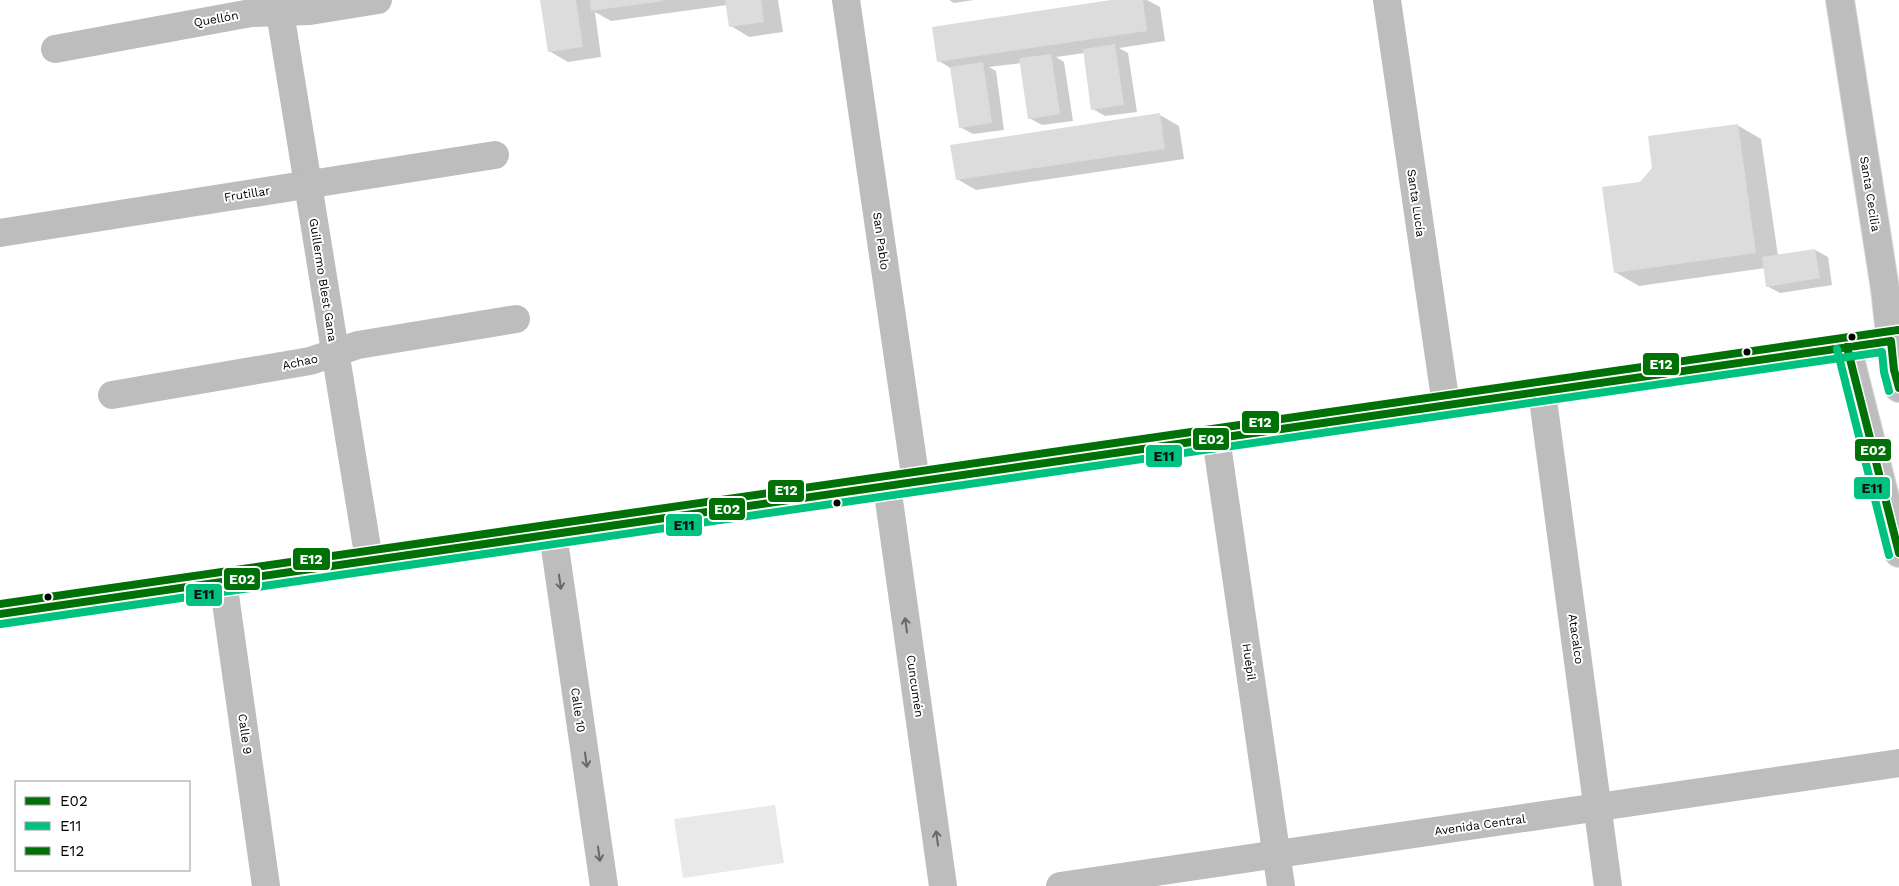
<svg xmlns="http://www.w3.org/2000/svg" width="1899" height="886" viewBox="0 0 1899 886" font-family="'Work Sans',sans-serif">
  <rect width="100%" height="100%" fill="#fff"/>
  <polygon fill="#e9e9e9" points="775,805 784,863 683,878 674,819"/>
  <g fill="#0003">
    <polygon points="541,0 778,0 783,32 749,37 731,26 727,5 611,21 595,12 601,57 568,62 549,51"/>
    <polygon points="949,0 974,0 954,3"/>
    <polygon points="1119,0 1147,0 1160,7 1165,41 1119,48 1128,53 1137,112 1105,116 1093,109 1085,53 1056,57 1064,62 1073,121 1042,125 1029,118 1021,63 989,67 996,71 1004,130 973,134 960,127 952,69 939,61"/>
    <polygon points="1160,115 1179,126 1184,159 976,190 957,179"/>
    <polygon points="1737,125 1761,139 1778,256 1815,250 1828,257 1832,285 1780,293 1767,286 1765,268 1639,286 1615,272 1641,183"/>
  </g>
  <g fill="#dcdcdc">
    <polygon points="540,0 576,0 583,47 548,52"/>
    <polygon points="590,0 663,0 663,1 591,11"/>
    <polygon points="725,0 761,0 764,22 729,27"/>
    <polygon points="1111,0 1143,0 1147,31 937,62 932,27"/>
    <polygon points="1115,44 1124,105 1091,110 1083,49"/>
    <polygon points="1051,54 1060,114 1028,119 1019,58"/>
    <polygon points="983,62 992,123 959,128 950,67"/>
    <polygon points="1160,113 1165,149 956,180 950,145"/>
    <polygon points="1738,124 1756,253 1614,273 1602,187 1640,182 1652,168 1648,136"/>
    <polygon points="1815,249 1820,278 1766,287 1762,257"/>
  </g>
  <g fill="none" stroke-linecap="round" stroke-linejoin="round">
    <defs>
      <g id="major">
        <polyline points="1840,0 1885,289 1894,370 1899,388"/>
        <polyline points="1891,341 1847,347 1899,553"/>
      </g>
    </defs>
    <use href="#major" stroke="#dbdbdb" stroke-width="30"/>
    <g stroke="#bdbdbd" stroke-width="28">
      <polyline points="278,0 369,560"/>
      <polyline points="846,0 916,482"/>
      <polyline points="1387,0 1446,405"/>
      <polyline points="55,49 251,13 310,11 378,0"/>
      <polyline points="0,233 495,155"/>
      <polyline points="1542,392 1608,886"/>
      <polyline points="112,395 310,361 358,345 516,319"/>
      <polyline points="1216,438 1281,886"/>
      <polyline points="887,486 943,886"/>
      <polyline points="553,534 604,886"/>
      <polyline points="223,581 266,886"/>
      <polyline points="0,614 1847,347"/>
      <polyline points="1060,886 1899,763"/>
    </g>
    <use href="#major" stroke="#bdbdbd" stroke-width="28"/>
    <defs>
      <g id="bus-1">
        <polyline points="1847,347 1899,553"/>
        <polyline points="0,614 1891,341 1894,370 1899,388"/>
      </g>
      <g id="bus-2">
        <polyline points="1837,349 1889,555"/>
        <polyline points="1,624 1882,352 1884,372 1889,391"/>
      </g>
      <polyline id="bus-3" points="0,604 1898,330"/>
    </defs>
    <use href="#bus-1" stroke="#fff" stroke-width="11"/>
    <use href="#bus-2" stroke="#fff" stroke-width="11"/>
    <use href="#bus-3" stroke="#fff" stroke-width="11"/>
    <use href="#bus-1" stroke="#007106" stroke-width="8"/>
    <use href="#bus-2" stroke="#00c27f" stroke-width="8"/>
    <use href="#bus-3" stroke="#007106" stroke-width="8"/>
  </g>
  <defs><path id="oneway-shaft" d="M-6 0H5M1.5-3L5.5 0L1.5 3" fill="none" stroke-width="1.6" stroke-linecap="round" stroke-linejoin="round" transform="scale(1.25)"/></defs>
  <g stroke="#686868">
    <use href="#oneway-shaft" transform="translate(560 582) rotate(82)"/>
    <use href="#oneway-shaft" transform="translate(906 625) rotate(-98)"/>
    <use href="#oneway-shaft" transform="translate(586 760) rotate(82)"/>
    <use href="#oneway-shaft" transform="translate(937 838) rotate(-98)"/>
    <use href="#oneway-shaft" transform="translate(599 854) rotate(82)"/>
  </g>
  <g fill="#000" stroke="#fff" stroke-width="2">
    <circle cx="1852" cy="337" r="4.5"/>
    <circle cx="1747" cy="352" r="4.5"/>
    <circle cx="837" cy="503" r="4.5"/>
    <circle cx="48" cy="597" r="4.5"/>
  </g>
  <g text-anchor="middle" stroke-width="4" stroke-linejoin="round" paint-order="stroke">
    <g font-size="12" fill="#000" stroke="#fff">
      <text transform="translate(216 19) rotate(-10)" y="4">Quellón</text>
      <text transform="translate(247 194) rotate(-9)" y="4">Frutillar</text>
      <text transform="translate(1870 194) rotate(81)" y="4">Santa Cecilia</text>
      <text transform="translate(1416 203) rotate(82)" y="4">Santa Lucía</text>
      <text transform="translate(881 241) rotate(82)" y="4">San Pablo</text>
      <text transform="translate(323 280) rotate(81)" y="4">Guillermo Blest Gana</text>
      <text transform="translate(300 362) rotate(-12)" y="4">Achao</text>
      <text transform="translate(1576 639) rotate(82)" y="4">Atacalco</text>
      <text transform="translate(1249 662) rotate(82)" y="4">Huépil</text>
      <text transform="translate(915 686) rotate(82)" y="4">Cuncumén</text>
      <text transform="translate(578 710) rotate(82)" y="4">Calle 10</text>
      <text transform="translate(245 734) rotate(82)" y="4">Calle 9</text>
      <text transform="translate(1480 825) rotate(-8)" y="4">Avenida Central</text>
    </g>
  </g>
  <g stroke="#fff" stroke-width="2">
    <rect x="1642" y="352" width="38" height="24" rx="5" fill="#007106"/>
    <rect x="1241" y="410" width="39" height="24" rx="5" fill="#007106"/>
    <rect x="1192" y="427" width="38" height="24" rx="5" fill="#007106"/>
    <rect x="1854" y="438" width="38" height="24" rx="5" fill="#007106"/>
    <rect x="1145" y="444" width="38" height="24" rx="5" fill="#00c27f"/>
    <rect x="1853" y="476" width="38" height="24" rx="5" fill="#00c27f"/>
    <rect x="767" y="479" width="38" height="24" rx="5" fill="#007106"/>
    <rect x="708" y="497" width="38" height="24" rx="5" fill="#007106"/>
    <rect x="665" y="513" width="38" height="24" rx="5" fill="#00c27f"/>
    <rect x="292" y="547" width="39" height="24" rx="5" fill="#007106"/>
    <rect x="223" y="567" width="38" height="24" rx="5" fill="#007106"/>
    <rect x="185" y="583" width="38" height="24" rx="5" fill="#00c27f"/>
  </g>
  <g font-size="14" text-anchor="middle" font-weight="bold" fill="#fff">
    <text x="1661" y="369">E12</text>
    <text x="1260" y="427">E12</text>
    <text x="1211" y="444">E02</text>
    <text x="1873" y="455">E02</text>
    <text x="786" y="495">E12</text>
    <text x="727" y="514">E02</text>
    <text x="311" y="564">E12</text>
    <text x="242" y="584">E02</text>
  </g>
  <g font-size="14" text-anchor="middle" font-weight="bold" fill="#111">
    <text x="1164" y="461">E11</text>
    <text x="1872" y="493">E11</text>
    <text x="684" y="530">E11</text>
    <text x="204" y="599">E11</text>
  </g>
  <rect x="15" y="781" width="175" height="90" fill="#ffffff" stroke="#999999"/>
  <rect x="25" y="797" width="25" height="8" fill="#007106" stroke="#999999"/>
  <text x="60" y="806" font-size="15" fill="#000000">E02</text>
  <rect x="25" y="822" width="25" height="8" fill="#00c27f" stroke="#999999"/>
  <text x="60" y="831" font-size="15" fill="#000000">E11</text>
  <rect x="25" y="847" width="25" height="8" fill="#007106" stroke="#999999"/>
  <text x="60" y="856" font-size="15" fill="#000000">E12</text>
</svg>
